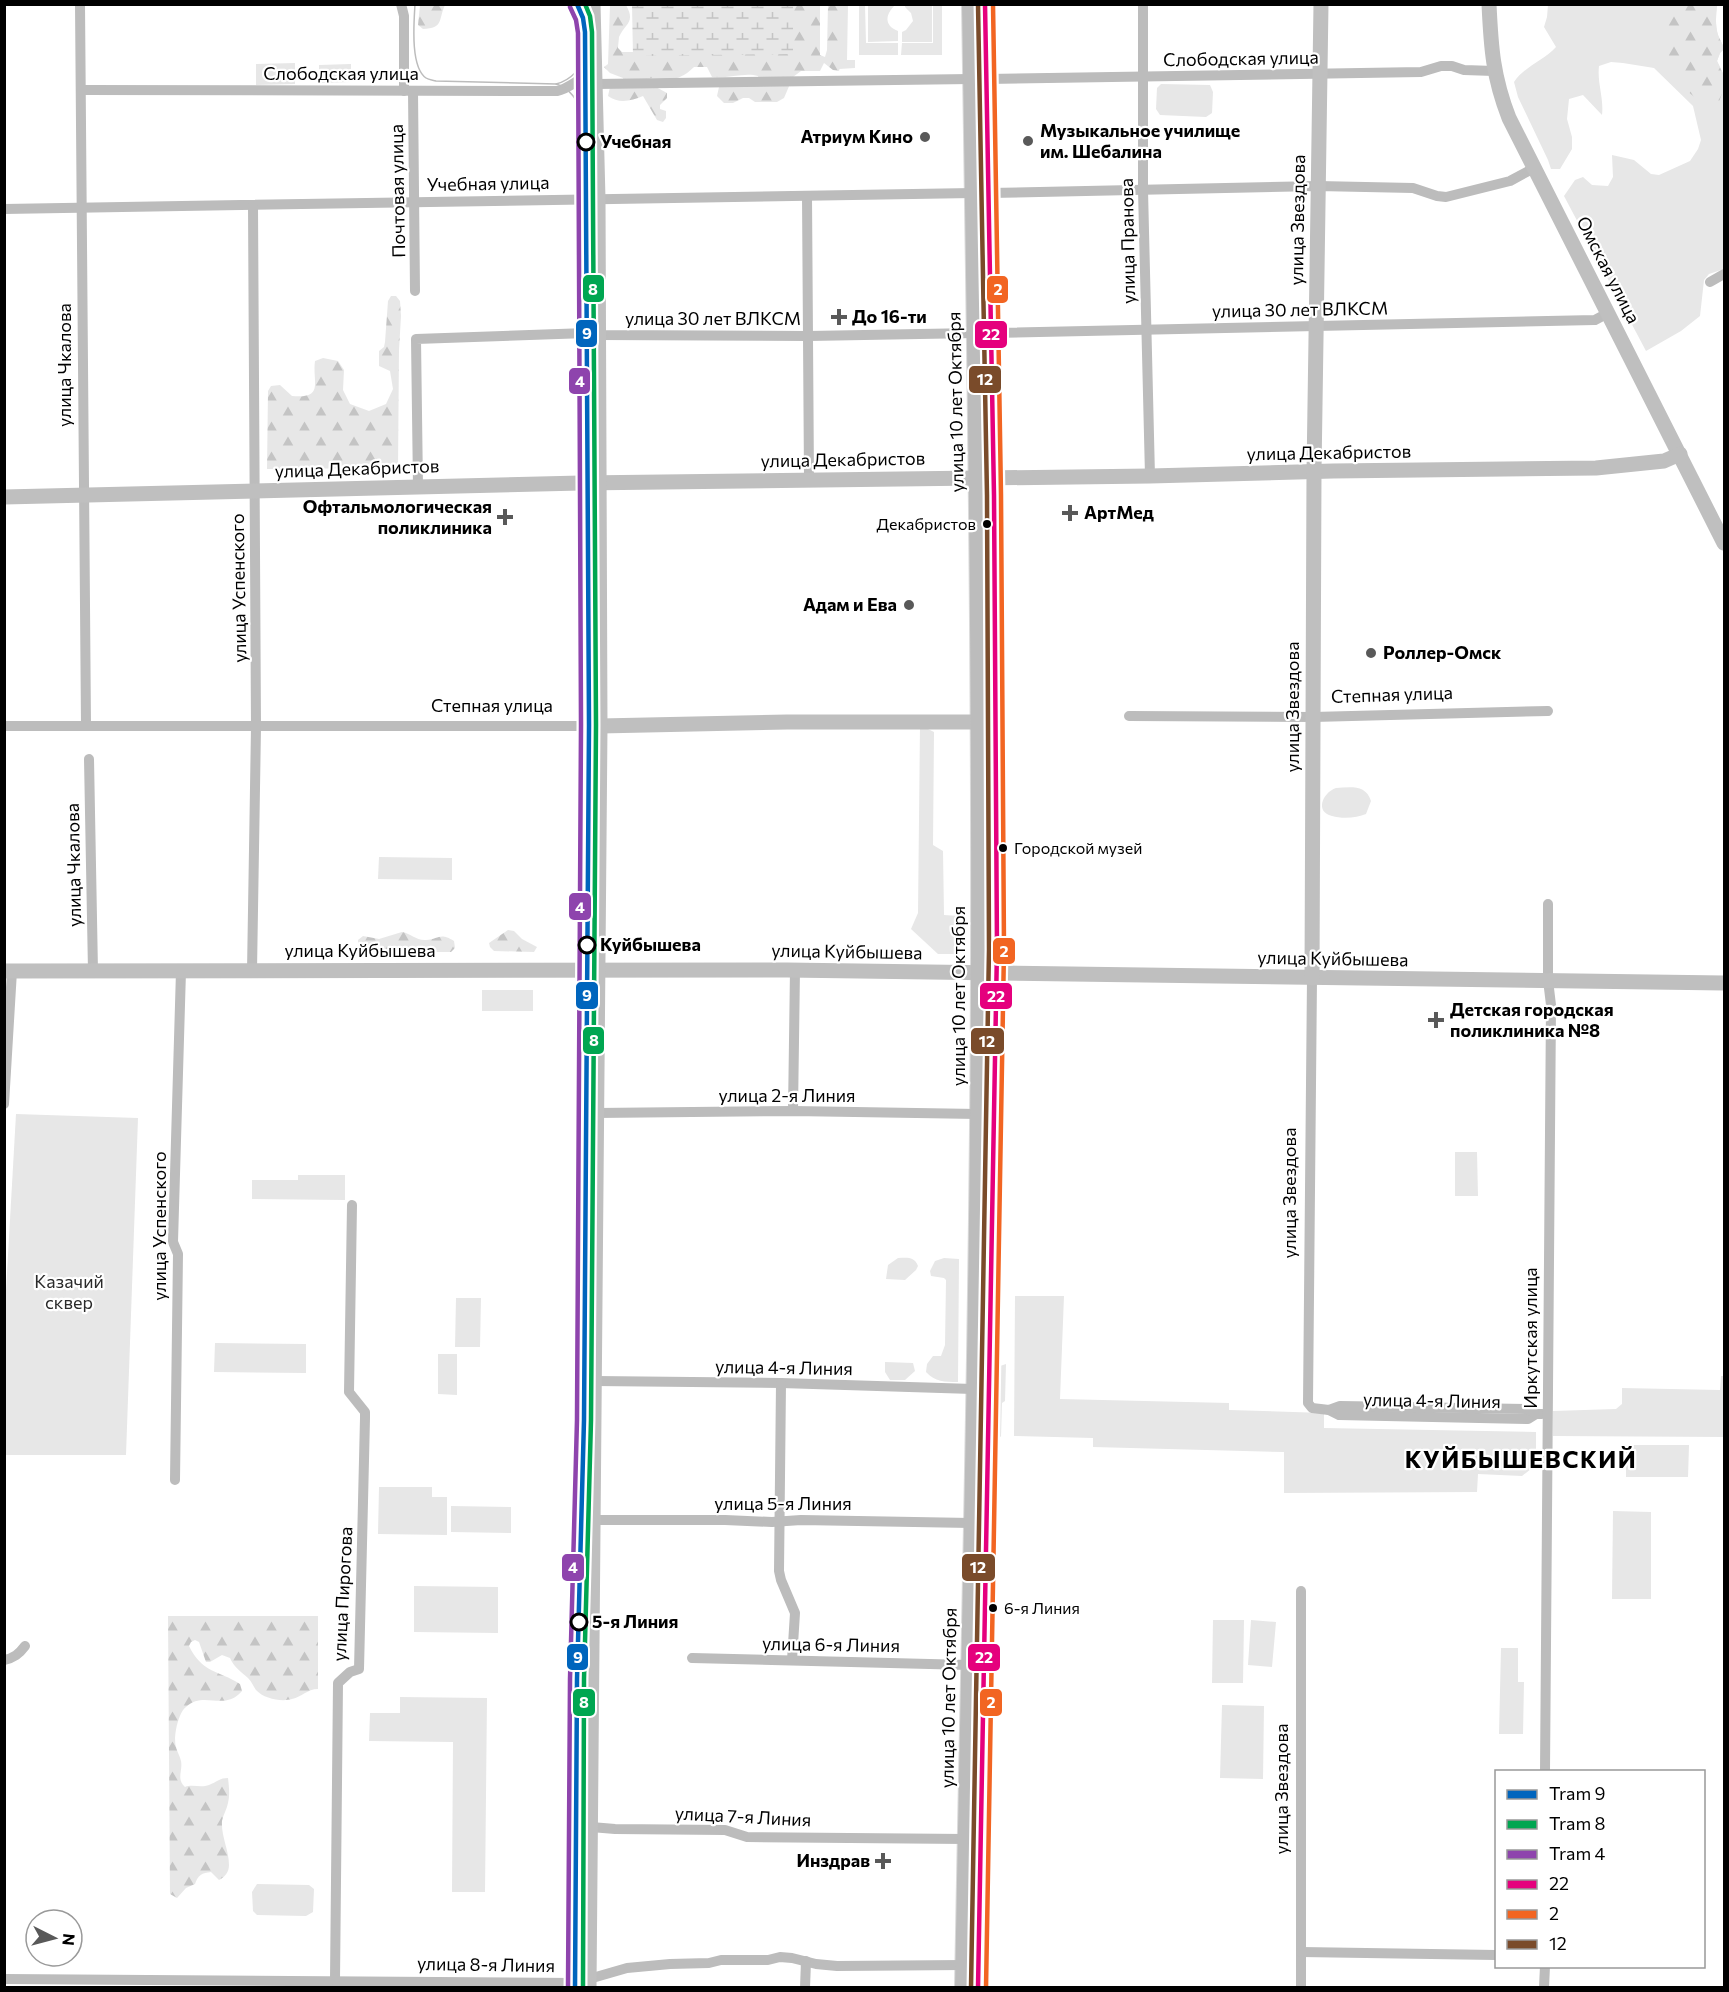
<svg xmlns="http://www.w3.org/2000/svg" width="1729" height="1992" viewBox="0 0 1729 1992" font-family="Commissioner,sans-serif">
  <defs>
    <pattern id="forest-firs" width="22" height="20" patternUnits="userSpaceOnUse" patternTransform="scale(1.5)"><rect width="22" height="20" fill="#e7e7e7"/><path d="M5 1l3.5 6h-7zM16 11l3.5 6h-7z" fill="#c4c4c4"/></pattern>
    <pattern id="wetland-marsh" width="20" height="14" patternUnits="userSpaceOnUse" patternTransform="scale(1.5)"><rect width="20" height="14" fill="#e7e7e7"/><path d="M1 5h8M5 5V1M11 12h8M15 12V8" fill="none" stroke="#c4c4c4"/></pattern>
  </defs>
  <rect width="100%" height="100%" fill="#fff"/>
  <g fill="#e7e7e7">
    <path d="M570 5H586L592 68 582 67C581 45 583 23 570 5Z"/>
    <polygon points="840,5 848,5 847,60 855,60 855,68 839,69"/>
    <polygon points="859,5 865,5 866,43 898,43 898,55 859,55"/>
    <path d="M868 5H895C886 14 883 25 898 31V41L868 42Z"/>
    <polygon points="905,5 932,5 932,42 902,42 902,32 906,30 913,21 911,13 905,7"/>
    <polygon points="933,5 942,5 942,55 901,55 902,43 933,43"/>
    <path d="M1548 5H1717C1716 15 1715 25 1718 35 1720 40 1723 44 1724 49L1720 53 1717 61 1724 75V269L1709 274 1704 280 1700 316 1681 331 1646 351 1564 196 1575 180 1583 177 1592 185 1608 186 1613 177 1612 155 1634 160 1651 174 1659 175 1690 161 1698 149 1701 140 1693 106 1654 68 1623 63 1611 62 1599 66C1597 83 1604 98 1602 115L1583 95 1569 99 1567 119 1572 137V149L1560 169H1551L1548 160 1518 97 1514 82C1525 66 1543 61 1556 47L1544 27 1547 17Z"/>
    <polygon points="295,63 295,84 256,85 256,64"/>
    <polygon points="351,64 351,82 319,83 319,65"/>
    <polygon points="1161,84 1210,85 1213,92 1212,113 1206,117 1160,115 1156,109 1157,88"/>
    <polygon points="920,725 934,732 933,845 943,851 944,915 959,916 959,954 938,954 911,929 918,913"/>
    <path d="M1336 788C1350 787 1366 784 1371 801L1366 814C1357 818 1342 819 1332 816 1315 812 1322 793 1336 788Z"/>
    <polygon points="379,857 452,858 452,880 378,879"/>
    <rect x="482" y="990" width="51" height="21"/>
    <polygon points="16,1114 138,1118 126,1455 5,1455 5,1308"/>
    <polygon points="1455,1152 1477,1152 1478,1196 1455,1196"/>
    <polygon points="298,1175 345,1175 345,1200 252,1199 252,1180 298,1180"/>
    <path d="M898 1258C907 1258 914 1256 918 1266L916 1270 905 1280 886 1279 888 1265Z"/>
    <path d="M944 1258 959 1259 958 1382C945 1382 935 1382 926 1372L927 1364 933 1356H941L945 1345 946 1280 944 1278 931 1276 930 1271 935 1261Z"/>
    <polygon points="1015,1296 1064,1296 1060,1399 1229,1403 1229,1410 1324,1413 1324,1428 1536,1432 1536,1465 1522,1476 1478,1474 1477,1492 1284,1493 1284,1452 1093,1447 1093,1438 1014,1436"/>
    <polygon points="456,1298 481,1298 480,1347 455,1347"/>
    <polygon points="215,1343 306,1344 306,1373 214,1372"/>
    <polygon points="438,1354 457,1354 457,1395 438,1394"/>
    <polygon points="885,1362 913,1363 915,1371 905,1380 890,1380 885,1372"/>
    <polygon points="1006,1364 1005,1401 1002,1403 1001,1437 996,1433 997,1367"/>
    <polygon points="1721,1376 1724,1376 1724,1437 1553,1436 1553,1411 1616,1409 1622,1404 1622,1388 1720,1390"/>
    <polygon points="1626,1445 1689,1445 1688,1477 1626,1477"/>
    <polygon points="379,1487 432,1487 432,1497 447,1497 447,1535 378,1534"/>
    <polygon points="451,1506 511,1507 511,1533 451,1532"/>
    <polygon points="1613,1511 1651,1512 1651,1599 1612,1599"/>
    <polygon points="414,1586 498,1587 498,1633 414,1632"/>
    <polygon points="1213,1620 1244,1620 1243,1683 1212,1683"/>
    <polygon points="1251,1620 1276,1622 1272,1667 1248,1665"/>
    <polygon points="1501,1648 1518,1648 1518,1682 1524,1682 1523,1734 1499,1734"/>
    <polygon points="400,1697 487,1698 485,1892 452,1892 453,1742 369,1741 370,1713 400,1713"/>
    <polygon points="1222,1705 1264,1706 1263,1779 1220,1778"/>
    <polygon points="257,1884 309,1885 314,1889 313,1912 306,1916 257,1915 253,1911 252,1892"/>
  </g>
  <g fill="url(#forest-firs)">
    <path d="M420 5H445C438 20 444 28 423 29L418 25Z"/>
    <path d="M610 5H626C636 23 625 23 619 37 619 38 618 47 618 48L622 52H644L791 5H820V55L825 57 827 50 828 5H843V56L839 71 833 70 824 63 820 71H801L793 77 784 98 777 102H755L749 98H743L733 103H724L717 96 719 87 759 80 758 76C745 72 727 79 712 77L707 67H694C673 88 664 73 643 80L667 93V98L660 105V109L666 111V118L663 122 657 120 643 96C631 101 619 104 608 96L610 87 623 85V78L610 73 604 67 608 64Z"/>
    <path d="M1672 5H1717C1716 15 1715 25 1718 35 1720 41 1723 44 1724 49L1720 53 1717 61C1725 77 1726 84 1719 102 1689 105 1680 82 1670 59 1666 49 1662 37 1663 27 1664 18 1668 12 1672 5Z"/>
    <path d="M391 296H396L400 301 401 316 399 350 398 468 267 469 268 391 271 386 280 385 292 396C325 399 312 382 315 361L323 358 338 361 344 370 343 390 350 404 369 411 386 404 393 389 390 371 379 366V351L384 347 385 342 388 301Z"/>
    <polygon points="508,930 514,931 522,939 537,947 534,952 494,951 490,947 489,943"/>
    <path d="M402 932C410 933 417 941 426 940 439 939 440 932 454 941L455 948 451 952H371L358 946V940L363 936 379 939Z"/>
    <path d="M168 1616H318V1689C307 1689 302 1697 292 1699 282 1702 264 1699 256 1690 253 1686 252 1682 248 1678 240 1671 234 1667 230 1658L222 1655 210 1662H206L199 1642 195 1640 191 1642 189 1646C202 1673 218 1670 240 1684L242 1691C224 1712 204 1690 186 1707 178 1713 173 1738 176 1747 177 1752 180 1756 181 1761 183 1771 176 1779 185 1787 192 1784 201 1788 209 1785 217 1782 219 1778 228 1778 229 1787 230 1795 228 1803 227 1809 223 1815 222 1821 221 1836 229 1850 229 1865 229 1872 225 1877 219 1880L211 1872C202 1873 198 1875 195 1884L186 1888 177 1898 170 1894Z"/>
  </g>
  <polygon fill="url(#wetland-marsh)" points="632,5 793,5 793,54 633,56"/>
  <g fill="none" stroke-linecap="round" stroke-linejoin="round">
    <defs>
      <g id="primary">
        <path d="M963 1988C969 1649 978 1310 979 971 980 649 975 327 970 4"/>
        <polyline points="978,1988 997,949 994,495 985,4"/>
      </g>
    </defs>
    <use href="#primary" stroke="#dbdbdb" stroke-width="18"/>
    <g stroke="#bcbcbc" stroke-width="10">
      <polyline points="80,4 86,725"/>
      <polyline points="401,4 404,16 404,91"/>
      <polyline points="1143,4 1143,190 1150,476"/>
      <polyline points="987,79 1421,72 1441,66 1452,66 1464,70 1494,71"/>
      <polyline points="596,84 971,79"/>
      <path d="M81 90 557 91C572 88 580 75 596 74"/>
      <polyline points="413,91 415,291"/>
      <polyline points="989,193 1318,186 1413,188 1437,196 1446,197 1510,181 1534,168"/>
      <polyline points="807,196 809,479"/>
      <polyline points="4,209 973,193"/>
      <polyline points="1710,282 1724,274"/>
      <polyline points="991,333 1595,320 1608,313"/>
      <polyline points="418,487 416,339 587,333 598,335 809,336 975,333"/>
      <polyline points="1129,716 1313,717 1548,711"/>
      <polyline points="4,726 600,726"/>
      <polyline points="89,759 93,971"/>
      <polyline points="252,971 256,727 253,206"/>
      <polyline points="1312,978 1308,1403 1312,1408 1329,1410 1339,1415 1528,1419 1536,1414"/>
      <polyline points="4,1104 12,971"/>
      <polyline points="793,1111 795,970"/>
      <polyline points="596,1113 793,1111 978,1114"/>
      <polyline points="595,1381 781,1383 973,1389"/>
      <polyline points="781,1383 779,1571 781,1580 795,1613 792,1660"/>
      <polyline points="1329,1410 1340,1406 1528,1409 1536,1414 1542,1414"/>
      <polyline points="175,1480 178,1254 173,1242 181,971"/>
      <polyline points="595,1520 725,1520 772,1522 801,1520 971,1523"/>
      <polyline points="1301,1591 1301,1988"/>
      <polyline points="692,1658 969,1665"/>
      <path d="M4 1660C14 1658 19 1654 25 1646"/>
      <polyline points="1545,1772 1551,1005 1548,980 1548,904"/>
      <polyline points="591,1827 615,1829 725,1830 747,1837 966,1839"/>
      <polyline points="1301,1952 1496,1955"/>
      <polyline points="4,1979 575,1983 627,1968 670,1964 709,1963 721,1960 768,1960 780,1957 792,1958 816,1964 837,1966 964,1965"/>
      <polyline points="335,1980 338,1683 350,1672 359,1669 365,1418 365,1412 349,1392 352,1205"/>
      <polyline points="805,1988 806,1961"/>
      <polyline points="1544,1988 1545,1966"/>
    </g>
    <g stroke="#bfbfbf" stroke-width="15">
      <path d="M1489 4C1491 48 1493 77 1509 118L1724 543"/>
      <polyline points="4,497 581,483 1150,476 1333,471 1596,468 1664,461 1680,454"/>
      <polyline points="600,726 787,722 979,722"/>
      <polyline points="4,971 787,970 1724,983"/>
      <polyline points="1312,978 1314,472 1321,4"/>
      <polyline points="589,1988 600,726 598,199 593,4"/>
    </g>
    <use href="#primary" stroke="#bcbcbc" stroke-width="16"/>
    <g stroke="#bcbcbc" stroke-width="1.5">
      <path d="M415 4C414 22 410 67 426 78 429 80 433 80 436 81L556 84C573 80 584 64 591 48"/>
      <path d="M556 84C572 88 579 105 586 119"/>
    </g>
    <defs>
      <polyline id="bus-1" points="978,1988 997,949 994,495 985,4"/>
      <polyline id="bus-2" points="986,1988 1004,949 1001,495 993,4"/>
      <polyline id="bus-3" points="971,1988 989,949 987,495 978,4"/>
    </defs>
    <use href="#bus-1" stroke="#fff" stroke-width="9"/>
    <use href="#bus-2" stroke="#fff" stroke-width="9"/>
    <use href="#bus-3" stroke="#fff" stroke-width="9"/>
    <use href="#bus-1" stroke="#e5007d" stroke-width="4.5"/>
    <use href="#bus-2" stroke="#f26522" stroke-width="4.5"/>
    <use href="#bus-3" stroke="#7a4b2a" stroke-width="4.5"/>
    <defs>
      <polyline id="tram-1" points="575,1988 577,1679 584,1420 589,725 585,32 583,18 577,4"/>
      <polyline id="tram-2" points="583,1988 584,1679 591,1420 596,725 592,32 590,16 585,4"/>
      <polyline id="tram-3" points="568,1988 570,1679 577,1420 581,725 578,33 576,20 570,7"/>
    </defs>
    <use href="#tram-1" stroke="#fff" stroke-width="9"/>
    <use href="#tram-2" stroke="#fff" stroke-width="9"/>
    <use href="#tram-3" stroke="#fff" stroke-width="9"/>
    <use href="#tram-1" stroke="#0065bd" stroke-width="4.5"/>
    <use href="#tram-2" stroke="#00a651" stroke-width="4.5"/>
    <use href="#tram-3" stroke="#8e44ad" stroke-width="4.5"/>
  </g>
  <g fill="#595959" stroke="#fff" stroke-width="2">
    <circle cx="925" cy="137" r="6"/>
    <circle cx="1028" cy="141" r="6"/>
    <path d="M836 308h6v6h6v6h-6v6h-6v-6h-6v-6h6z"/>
    <path d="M1067 504h6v6h6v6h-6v6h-6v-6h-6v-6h6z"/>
    <path d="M502 508h6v6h6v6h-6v6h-6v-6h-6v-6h6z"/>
    <circle cx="909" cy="605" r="6"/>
    <circle cx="1371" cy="653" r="6"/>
    <path d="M1433 1011h6v6h6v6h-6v6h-6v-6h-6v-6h6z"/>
    <path d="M880 1852h6v6h6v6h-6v6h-6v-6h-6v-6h6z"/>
  </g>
  <g fill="#fff" stroke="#000" stroke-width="3">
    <circle cx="586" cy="142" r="8"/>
    <circle cx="587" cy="945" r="8"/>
    <circle cx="579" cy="1622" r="8"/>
  </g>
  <g fill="#000" stroke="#fff" stroke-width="2">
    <circle cx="987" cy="524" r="5"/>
    <circle cx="1003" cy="848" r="5"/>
    <circle cx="993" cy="1608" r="5"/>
  </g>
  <g text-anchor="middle" stroke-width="4.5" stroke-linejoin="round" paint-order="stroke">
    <g font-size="16" fill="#000" stroke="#fff" text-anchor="start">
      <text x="976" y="530" text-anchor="end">Декабристов</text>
      <text x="1014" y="854">Городской музей</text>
      <text x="1004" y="1614">6-я Линия</text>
    </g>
    <g font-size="18" fill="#000" stroke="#fff">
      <text transform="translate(1241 59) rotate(-1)" y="6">Слободская улица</text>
      <text x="341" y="80">Слободская улица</text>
      <text transform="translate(488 184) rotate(-1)" y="6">Учебная улица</text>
      <text transform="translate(398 191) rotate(-91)" y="6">Почтовая улица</text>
      <text transform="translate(1298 220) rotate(-89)" y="6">улица Звездова</text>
      <text transform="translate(1128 241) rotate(-91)" y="6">улица Пранова</text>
      <text transform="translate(1608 270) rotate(63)" y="6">Омская улица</text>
      <text transform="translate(1300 310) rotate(-1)" y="6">улица 30 лет ВЛКСМ</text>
      <text x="713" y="325">улица 30 лет ВЛКСМ</text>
      <text transform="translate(65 365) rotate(-90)" y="6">улица Чкалова</text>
      <text transform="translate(956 402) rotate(-91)" y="6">улица 10 лет Октября</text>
      <text transform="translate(1329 453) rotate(-1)" y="6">улица Декабристов</text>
      <text transform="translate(843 460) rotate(-1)" y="6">улица Декабристов</text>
      <text transform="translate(357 469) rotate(-2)" y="6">улица Декабристов</text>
      <text transform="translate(239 588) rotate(-91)" y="6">улица Успенского</text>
      <text transform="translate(1392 695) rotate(-2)" y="6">Степная улица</text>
      <text x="492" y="712">Степная улица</text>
      <text transform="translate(1293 707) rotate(-90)" y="6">улица Звездова</text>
      <text transform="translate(74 865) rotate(-91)" y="6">улица Чкалова</text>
      <text x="360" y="957">улица Куйбышева</text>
      <text transform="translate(847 952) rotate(1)" y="6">улица Куйбышева</text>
      <text transform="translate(1333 959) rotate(1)" y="6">улица Куйбышева</text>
      <text transform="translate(959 996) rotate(-90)" y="6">улица 10 лет Октября</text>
      <text x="787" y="1102">улица 2-я Линия</text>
      <text transform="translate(1290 1193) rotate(-90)" y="6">улица Звездова</text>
      <text transform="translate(160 1226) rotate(-90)" y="6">улица Успенского</text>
      <text transform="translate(1531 1338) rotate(-90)" y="6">Иркутская улица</text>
      <text transform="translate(784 1368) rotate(1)" y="6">улица 4-я Линия</text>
      <text transform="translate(1432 1401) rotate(1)" y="6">улица 4-я Линия</text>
      <text x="783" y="1510">улица 5-я Линия</text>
      <text transform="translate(343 1594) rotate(-87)" y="6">улица Пирогова</text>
      <text transform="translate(831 1645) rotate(1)" y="6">улица 6-я Линия</text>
      <text transform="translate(949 1698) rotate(-89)" y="6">улица 10 лет Октября</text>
      <text transform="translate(1282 1789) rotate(-90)" y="6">улица Звездова</text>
      <text transform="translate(743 1817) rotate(3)" y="6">улица 7-я Линия</text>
      <text transform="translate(486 1965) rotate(1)" y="6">улица 8-я Линия</text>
    </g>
    <g font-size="18" font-weight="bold" fill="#000" stroke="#fff" text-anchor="start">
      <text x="1040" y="137">Музыкальное училище<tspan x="1040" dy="21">им. Шебалина</tspan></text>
      <text x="913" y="143" text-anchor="end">Атриум Кино</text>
      <text x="852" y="323">До 16-ти</text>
      <text x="492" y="513" text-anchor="end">Офтальмологическая<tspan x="492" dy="21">поликлиника</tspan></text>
      <text x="1084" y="519">АртМед</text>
      <text x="897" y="611" text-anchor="end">Адам и Ева</text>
      <text x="1383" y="659">Роллер-Омск</text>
      <text x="1450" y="1016">Детская городская<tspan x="1450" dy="21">поликлиника №8</tspan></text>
      <text x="870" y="1867" text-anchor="end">Инздрав</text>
    </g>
    <g font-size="18" font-weight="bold" fill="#000" stroke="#fff" text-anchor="start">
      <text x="600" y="148">Учебная</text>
      <text x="600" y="951">Куйбышева</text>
      <text x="592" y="1628">5-я Линия</text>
    </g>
    <g font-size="18" fill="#2b2b2b" stroke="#fff">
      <text x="69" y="1288">Казачий<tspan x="69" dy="21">сквер</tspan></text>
    </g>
    <g font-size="24" font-weight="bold" letter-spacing="1.5" fill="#000" stroke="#fff">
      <text x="1521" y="1468">КУЙБЫШЕВСКИЙ</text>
    </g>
  </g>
  <g stroke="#fff" stroke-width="2">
    <rect x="582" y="274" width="23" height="29" rx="6" fill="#00a651"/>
    <rect x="986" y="275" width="23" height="29" rx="6" fill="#f26522"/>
    <rect x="575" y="319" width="23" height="29" rx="6" fill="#0065bd"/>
    <rect x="974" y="320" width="34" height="29" rx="6" fill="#e5007d"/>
    <rect x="968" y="365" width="34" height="29" rx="6" fill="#7a4b2a"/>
    <rect x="568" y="367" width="23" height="28" rx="6" fill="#8e44ad"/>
    <rect x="568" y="892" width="24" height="29" rx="6" fill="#8e44ad"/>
    <rect x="992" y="937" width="24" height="28" rx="6" fill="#f26522"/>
    <rect x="575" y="981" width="24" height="29" rx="6" fill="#0065bd"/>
    <rect x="979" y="982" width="34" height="28" rx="6" fill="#e5007d"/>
    <rect x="582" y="1026" width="23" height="29" rx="6" fill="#00a651"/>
    <rect x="970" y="1027" width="35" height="28" rx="6" fill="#7a4b2a"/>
    <rect x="961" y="1553" width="35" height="29" rx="6" fill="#7a4b2a"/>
    <rect x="561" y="1553" width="24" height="29" rx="6" fill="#8e44ad"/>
    <rect x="566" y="1643" width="23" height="28" rx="6" fill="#0065bd"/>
    <rect x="967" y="1643" width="34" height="29" rx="6" fill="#e5007d"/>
    <rect x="572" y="1688" width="24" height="29" rx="6" fill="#00a651"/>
    <rect x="979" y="1688" width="24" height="29" rx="6" fill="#f26522"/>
  </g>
  <g font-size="16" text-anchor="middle" font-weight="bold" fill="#fff">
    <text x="593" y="295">8</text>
    <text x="998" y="295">2</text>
    <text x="587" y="339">9</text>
    <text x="991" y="340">22</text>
    <text x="985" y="385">12</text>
    <text x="580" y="387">4</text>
    <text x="580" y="913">4</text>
    <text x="1004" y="957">2</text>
    <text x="587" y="1001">9</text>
    <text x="996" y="1002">22</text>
    <text x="594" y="1046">8</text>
    <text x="987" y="1047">12</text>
    <text x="978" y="1573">12</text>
    <text x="573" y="1573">4</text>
    <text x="578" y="1663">9</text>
    <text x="984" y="1663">22</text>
    <text x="584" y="1708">8</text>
    <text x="991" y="1708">2</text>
  </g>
  <rect width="1729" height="1992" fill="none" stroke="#000000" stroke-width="12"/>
  <rect x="1495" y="1770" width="210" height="198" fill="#ffffff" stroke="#999999" stroke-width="1.5"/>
  <rect x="1507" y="1790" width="30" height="9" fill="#0065bd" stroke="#999999" stroke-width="1.5"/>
  <text x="1549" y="1800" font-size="18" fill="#000000">Tram 9</text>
  <rect x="1507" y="1820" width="30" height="9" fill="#00a651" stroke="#999999" stroke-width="1.5"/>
  <text x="1549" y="1830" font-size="18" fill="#000000">Tram 8</text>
  <rect x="1507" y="1850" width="30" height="9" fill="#8e44ad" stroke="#999999" stroke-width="1.5"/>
  <text x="1549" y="1860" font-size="18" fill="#000000">Tram 4</text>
  <rect x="1507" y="1880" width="30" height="9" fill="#e5007d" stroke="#999999" stroke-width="1.5"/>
  <text x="1549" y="1890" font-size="18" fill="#000000">22</text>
  <rect x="1507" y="1910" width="30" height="9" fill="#f26522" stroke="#999999" stroke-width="1.5"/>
  <text x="1549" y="1920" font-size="18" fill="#000000">2</text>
  <rect x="1507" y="1940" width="30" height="9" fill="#7a4b2a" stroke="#999999" stroke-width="1.5"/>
  <text x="1549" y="1950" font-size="18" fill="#000000">12</text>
  <g transform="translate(54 1938) rotate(96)"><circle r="28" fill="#ffffff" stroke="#999999" stroke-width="1.5"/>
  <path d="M0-4.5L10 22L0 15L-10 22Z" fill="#595959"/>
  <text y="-9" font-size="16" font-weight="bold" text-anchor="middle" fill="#000000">N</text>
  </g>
</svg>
